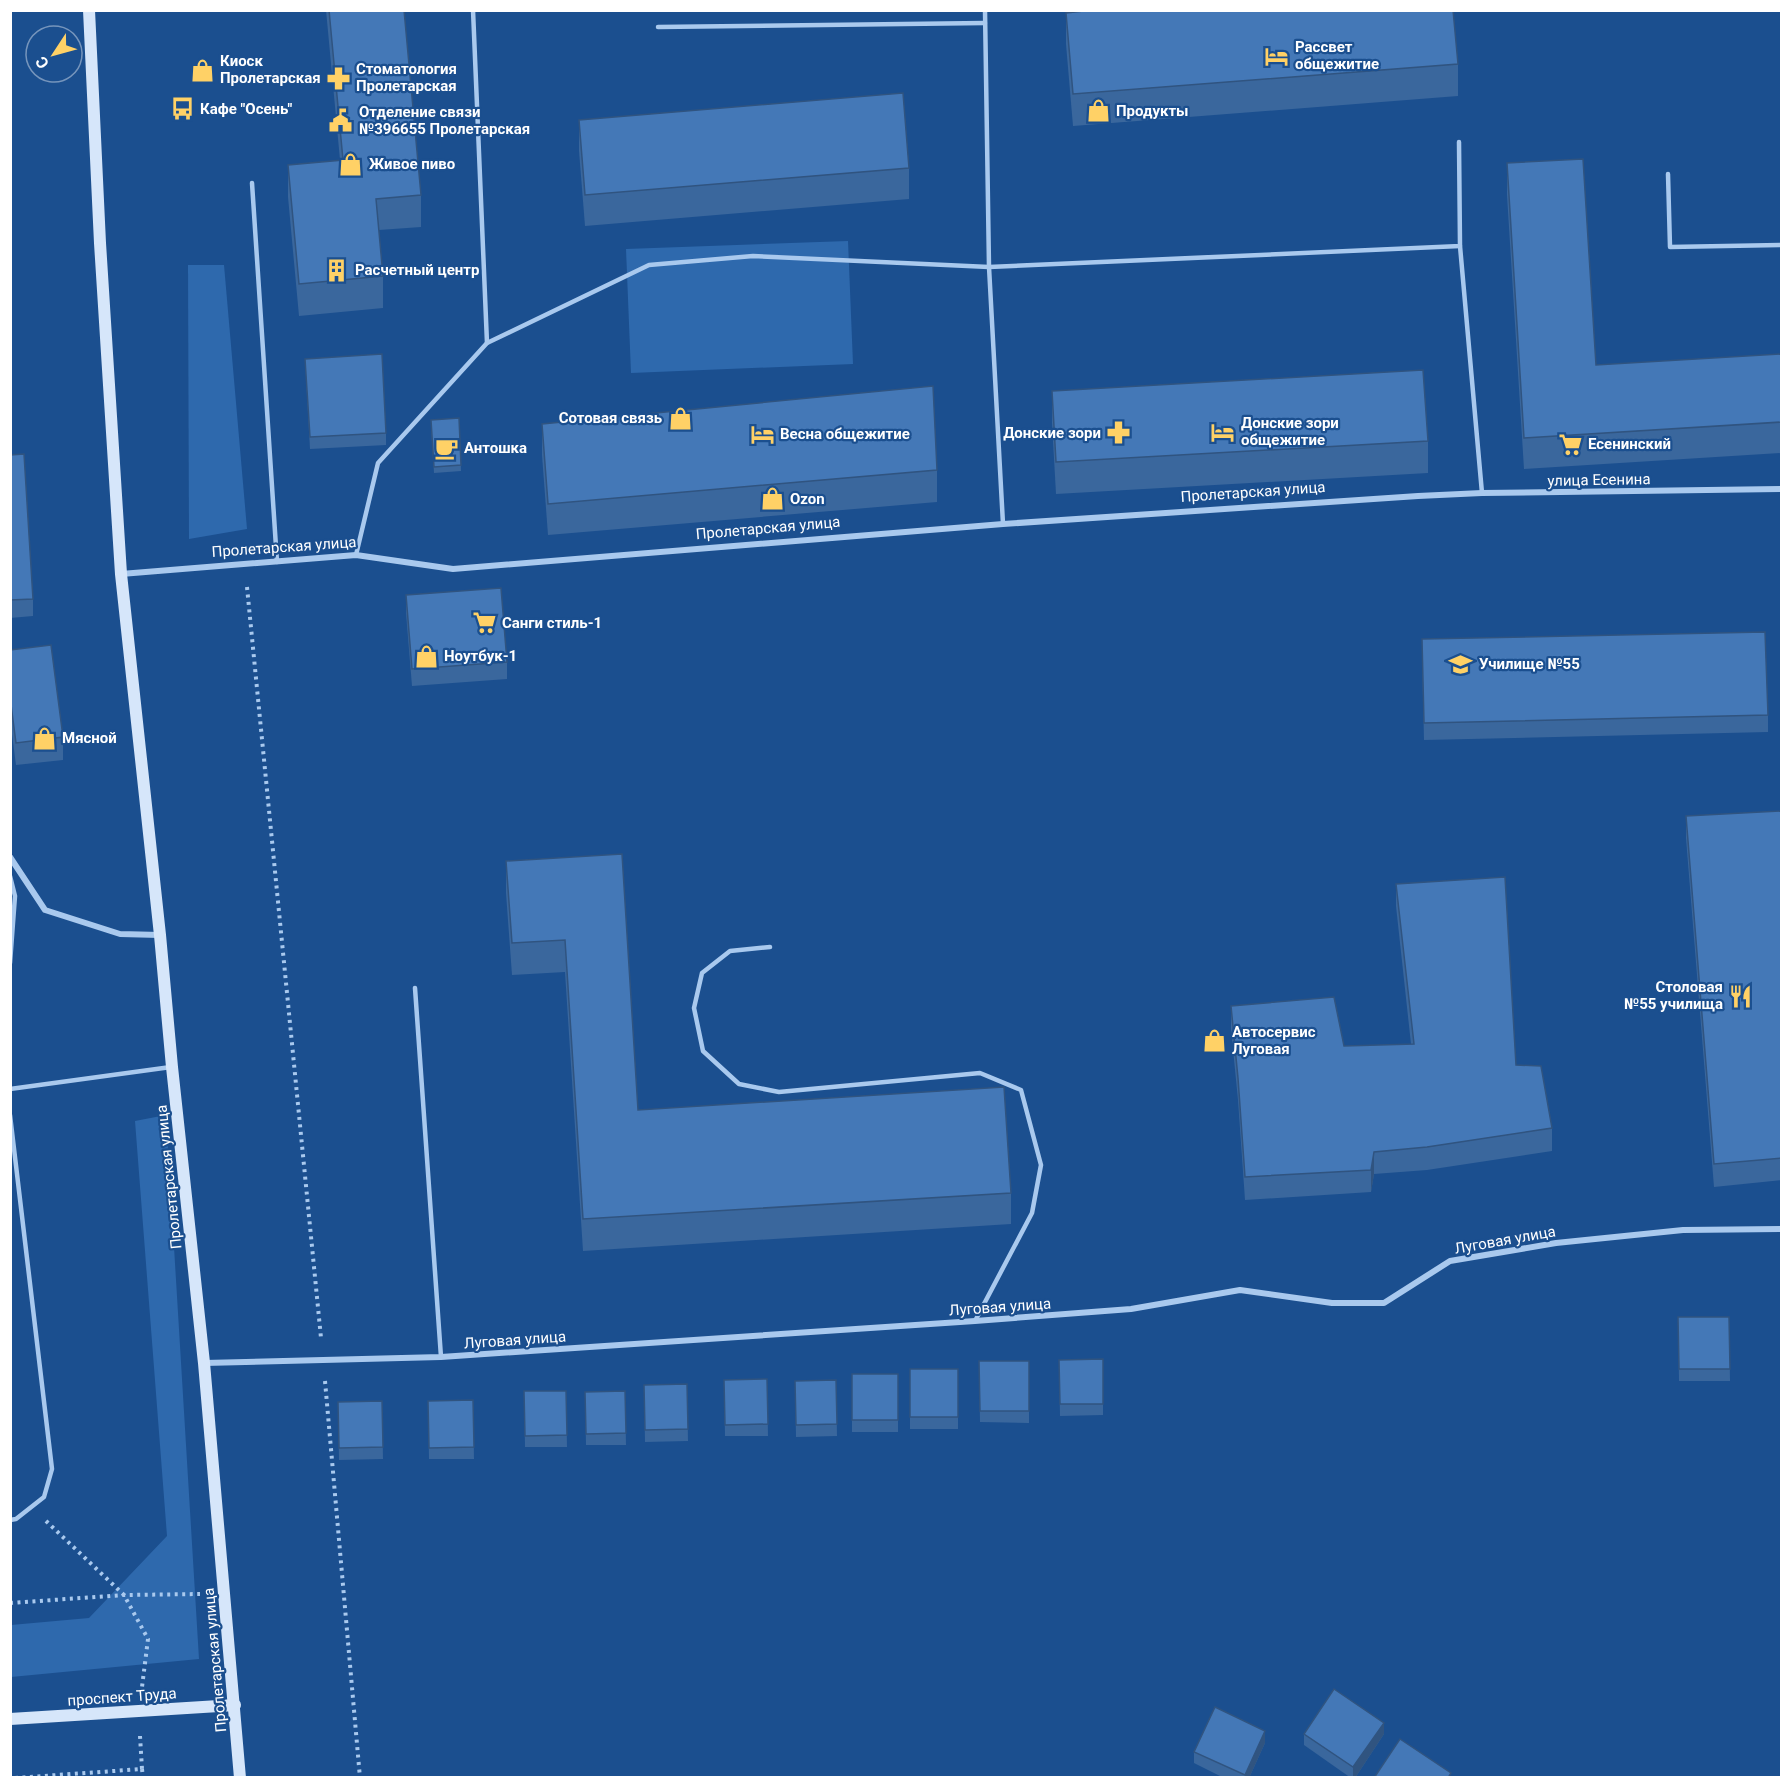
<svg xmlns="http://www.w3.org/2000/svg" width="1792" height="1788" viewBox="0 0 1792 1788" font-family="Roboto,sans-serif">
  <rect width="100%" height="100%" fill="#1b4f8f"/>
  <g fill="#2e69ad">
    <polygon points="848,241 853,364 631,373 626,249"/>
    <polygon points="188,265 224,265 247,529 189,539"/>
    <polygon points="166,1115 199,1659 11,1677 11,1625 89,1618 167,1536 135,1121"/>
  </g>
  <g fill="none" stroke-linecap="round" stroke-linejoin="round">
    <g stroke="#a9c9ee" stroke-width="4" stroke-dasharray="3 4.5" stroke-linecap="butt">
      <polyline points="247,587 321,1338"/>
      <polyline points="325,1381 360,1778"/>
      <polyline points="46,1521 124,1595 148,1639 142,1687"/>
      <polyline points="10,1603 124,1595 200,1594"/>
      <polyline points="142,1769 143,1778"/>
      <polyline points="15,1778 142,1769 140,1736"/>
    </g>
    <g stroke="#a9c9ee" stroke-width="4.5">
      <polyline points="473,10 487,343"/>
      <polyline points="985,10 989,267 1003,524"/>
      <polyline points="658,27 985,23"/>
      <polyline points="1668,174 1670,247 1782,245"/>
      <polyline points="252,183 277,562"/>
      <polyline points="1460,246 1482,493"/>
      <polyline points="356,555 378,463 487,343 649,265 753,256 989,267 1460,246 1459,142"/>
      <polyline points="10,876 15,896 10,963"/>
      <polyline points="770,947 730,951 702,973 694,1008 703,1051 739,1084 779,1092 980,1073 1021,1090 1041,1165 1032,1213 975,1321"/>
      <polyline points="415,988 441,1357"/>
      <polyline points="10,1089 171,1067"/>
      <polyline points="10,1115 52,1469 44,1497 16,1519 10,1520"/>
    </g>
    <g stroke="#a9c9ee" stroke-width="6">
      <polyline points="121,574 356,555 453,569 1003,524 1418,496 1482,493 1782,489"/>
      <polyline points="10,857 45,910 120,934 160,935"/>
      <polyline points="204,1363 441,1357 975,1321 1131,1309 1240,1290 1332,1303 1384,1303 1450,1261 1556,1243 1683,1230 1782,1229"/>
    </g>
    <g stroke="#d6e6fa" stroke-width="12">
      <polyline points="89,10 100,243 121,574 160,935 172,1067 204,1363 240,1778"/>
      <polyline points="10,1719 235,1705"/>
    </g>
  </g>
  <g fill="#3a679d">
    <polygon points="326,10 404,10 421,195 421,227 379,230 383,276 383,308 299,316 288,197 288,165 340,160"/>
    <polygon points="1066,13 1458,64 1458,96 1073,126 1066,44"/>
    <polygon points="579,120 909,168 909,199 585,226 579,151"/>
    <polygon points="1507,163 1596,365 1782,354 1782,453 1524,469 1507,195"/>
    <polygon points="305,359 386,433 386,445 310,449"/>
    <polygon points="1052,391 1428,441 1428,473 1056,494 1052,423"/>
    <polygon points="459,418 461,471 434,473 431,426"/>
    <polygon points="542,424 937,470 937,502 548,535 542,455"/>
    <polygon points="10,455 33,599 33,616 10,618"/>
    <polygon points="406,595 507,662 507,679 412,686 406,613"/>
    <polygon points="10,650 63,737 63,760 16,765 10,719"/>
    <polygon points="1422,656 1768,715 1768,732 1424,740"/>
    <polygon points="1782,811 1782,1180 1714,1187 1686,838 1686,816"/>
    <polygon points="622,854 638,1110 1011,1193 1011,1224 583,1251 565,972 512,975 506,893 506,861"/>
    <polygon points="1396,884 1516,1065 1552,1128 1552,1151 1427,1170 1374,1174 1371,1192 1245,1200 1238,1100 1231,1029 1231,1006 1344,1046 1411,1044 1396,906"/>
    <polygon points="1678,1317 1729,1317 1730,1381 1679,1381"/>
    <polygon points="1103,1359 1103,1415 1060,1416 1059,1360"/>
    <polygon points="979,1361 1029,1361 1029,1423 980,1422"/>
    <rect x="910" y="1369" width="48" height="60"/>
    <rect x="852" y="1374" width="46" height="58"/>
    <polygon points="767,1379 768,1436 725,1436 724,1380"/>
    <polygon points="836,1380 837,1436 796,1437 795,1381"/>
    <polygon points="687,1384 688,1441 645,1442 644,1385"/>
    <polygon points="524,1391 566,1391 567,1447 525,1447"/>
    <polygon points="625,1391 626,1445 586,1445 585,1392"/>
    <polygon points="473,1400 474,1459 429,1459 428,1401"/>
    <polygon points="382,1401 383,1459 339,1460 338,1402"/>
    <polygon points="1304,1734 1384,1734 1355,1778 1351,1778 1304,1745"/>
    <polygon points="1265,1743 1249,1778 1224,1778 1194,1763 1194,1752"/>
  </g>
  <g fill="#305480">
    <polygon points="1374,1152 1374,1174 1371,1192 1371,1170"/>
    <polygon points="1384,1723 1384,1734 1355,1778 1353,1778 1353,1767"/>
    <polygon points="1265,1731 1265,1743 1249,1778 1245,1778 1245,1775"/>
  </g>
  <g fill="#4478b7" stroke="#305480" stroke-width="1.5">
    <polygon points="329,10 404,10 421,195 376,199 383,276 299,284 288,165 343,160"/>
    <polygon points="1093,10 1453,10 1458,64 1073,94 1066,13"/>
    <polygon points="903,93 909,168 585,195 579,120"/>
    <polygon points="1583,159 1596,365 1782,354 1782,422 1524,438 1507,163"/>
    <polygon points="382,354 386,433 310,437 305,359"/>
    <polygon points="1423,370 1428,441 1056,462 1052,391"/>
    <polygon points="933,386 937,470 548,504 542,424"/>
    <polygon points="459,418 461,465 434,467 431,420"/>
    <polygon points="24,454 33,599 10,600 10,455"/>
    <polygon points="501,588 507,662 412,669 406,595"/>
    <polygon points="1765,632 1768,715 1424,723 1422,639"/>
    <polygon points="51,645 63,737 16,743 10,697 10,650"/>
    <polygon points="1782,811 1782,1158 1714,1164 1686,816"/>
    <polygon points="622,854 638,1110 1004,1087 1011,1193 583,1219 565,940 512,943 506,861"/>
    <polygon points="1505,877 1516,1065 1541,1066 1552,1128 1427,1147 1374,1152 1371,1170 1245,1177 1238,1078 1231,1006 1334,997 1344,1046 1414,1044 1396,884"/>
    <polygon points="1678,1317 1729,1317 1730,1369 1679,1369"/>
    <polygon points="1103,1359 1103,1404 1060,1404 1059,1360"/>
    <polygon points="979,1361 1029,1361 1029,1411 980,1411"/>
    <rect x="910" y="1369" width="48" height="48"/>
    <rect x="852" y="1374" width="46" height="46"/>
    <polygon points="767,1379 768,1424 725,1425 724,1380"/>
    <polygon points="836,1380 837,1424 796,1425 795,1381"/>
    <polygon points="687,1384 688,1429 645,1430 644,1385"/>
    <polygon points="524,1391 566,1391 567,1435 525,1436"/>
    <polygon points="625,1391 626,1433 586,1434 585,1392"/>
    <polygon points="473,1400 474,1447 429,1448 428,1401"/>
    <polygon points="382,1401 383,1447 339,1448 338,1402"/>
    <polygon points="1334,1689 1384,1723 1353,1767 1304,1734"/>
    <polygon points="1215,1707 1265,1731 1245,1775 1194,1752"/>
    <polygon points="1400,1739 1451,1773 1448,1778 1374,1778"/>
  </g>
  <defs>
    <symbol id="hotel-bare" viewBox="-9 -9 18 18"><path d="M-6-4.5h1.5V1H6V5H4.5V3h-9V5H-6ZM-4 0a1.8 1.8 0 1 1 3.6 0ZM.5 0V-2.5h3Q6-2.5 6 0Z" fill="#ffd166" stroke="#1b4f8f" stroke-width="2.5" paint-order="stroke"/></symbol>
    <symbol id="shop-bare" viewBox="-9 -9 18 18"><path d="M-5-2.5h2.3a2.7 3.5 0 0 1 5.4 0H5L5.5 6h-11ZM-1.5-2.5h3a1.5 2.3 0 0 0-3 0Z" fill="#ffd166" stroke="#1b4f8f" stroke-width="2.5" paint-order="stroke"/></symbol>
    <symbol id="pharmacy-bare" viewBox="-9 -9 18 18"><path d="M-2-6h4v4h4v4h-4v4h-4v-4h-4v-4h4Z" fill="#ffd166" stroke="#1b4f8f" stroke-width="2.5" paint-order="stroke"/></symbol>
    <symbol id="bus-bare" viewBox="-9 -9 18 18"><path d="M-5-6H5V4H4V6H2V4H-2V6H-4V4H-5ZM-3.5-4V0h7V-4ZM-3.5 1.2v1.5H-2V1.2ZM2 1.2v1.5H3.5V1.2Z" fill="#ffd166" stroke="#1b4f8f" stroke-width="2.5" paint-order="stroke"/></symbol>
    <symbol id="civic-bare" viewBox="-9 -9 18 18"><path d="M-.6-6.5H3V-4.5H.6V-3L4-1V1h2V6H-6V1h2V-1L-.6-3ZM-1.2 2.5V6h2.4V2.5Z" fill="#ffd166" stroke="#1b4f8f" stroke-width="2.5" paint-order="stroke"/></symbol>
    <symbol id="building-bare" viewBox="-9 -9 18 18"><path d="M-4-6H4V6H1V3H-1V6H-4ZM-2.5-4.3h1.7v1.8h-1.7ZM.8-4.3h1.7v1.8H.8ZM-2.5-1h1.7V.8h-1.7ZM.8-1h1.7V.8H.8Z" fill="#ffd166" stroke="#1b4f8f" stroke-width="2.5" paint-order="stroke"/></symbol>
    <symbol id="supermarket-bare" viewBox="-9 -9 18 18"><path d="M-6-5.5h2.5l.6 2H6L4.5 2H-2.5L-4.4-4H-6ZM-1.5 3.2a1.3 1.3 0 1 0 .1 0ZM3 3.2a1.3 1.3 0 1 0 .1 0Z" fill="#ffd166" stroke="#1b4f8f" stroke-width="2.5" paint-order="stroke"/></symbol>
    <symbol id="cafe-bare" viewBox="-9 -9 18 18"><path d="M-5.5-4.5H6V0H3Q3 3.5 0 3.5H-2.5Q-5.5 3.5-5.5 0ZM3-3.2v2h1.7v-2ZM-6 4.5H4V6H-6Z" fill="#ffd166" stroke="#1b4f8f" stroke-width="2.5" paint-order="stroke"/></symbol>
    <symbol id="school-bare" viewBox="-9 -9 18 18"><path d="M0-5L7-2L0 1L-7-2ZM-4 1L0 2.5L4 1V4Q0 6-4 4Z" fill="#ffd166" stroke="#1b4f8f" stroke-width="2.5" paint-order="stroke"/></symbol>
    <symbol id="restaurant-bare" viewBox="-9 -9 18 18"><path d="M-5-6h1v4h1v-4h1v4h1v-4h1v5L-1.5 .5V6h-2V.5L-5-1ZM5-6V6H3V1.5H1.5Q1.5-4 5-6Z" fill="#ffd166" stroke="#1b4f8f" stroke-width="2.5" paint-order="stroke"/></symbol>
  </defs>
  <g fill-rule="evenodd">
    <use href="#hotel-bare" x="1260" y="40" width="33" height="33"/>
    <use href="#shop-bare" x="186" y="54" width="33" height="33"/>
    <use href="#pharmacy-bare" x="322" y="62" width="33" height="33"/>
    <use href="#bus-bare" x="166" y="92" width="33" height="33"/>
    <use href="#shop-bare" x="1082" y="94" width="33" height="33"/>
    <use href="#civic-bare" x="324" y="104" width="33" height="33"/>
    <use href="#shop-bare" x="334" y="148" width="33" height="33"/>
    <use href="#building-bare" x="320" y="254" width="33" height="33"/>
    <use href="#shop-bare" x="664" y="402" width="33" height="33"/>
    <use href="#hotel-bare" x="1206" y="416" width="33" height="33"/>
    <use href="#pharmacy-bare" x="1102" y="416" width="33" height="33"/>
    <use href="#hotel-bare" x="746" y="418" width="33" height="33"/>
    <use href="#supermarket-bare" x="1554" y="428" width="33" height="33"/>
    <use href="#cafe-bare" x="430" y="432" width="33" height="33"/>
    <use href="#shop-bare" x="756" y="482" width="33" height="33"/>
    <use href="#supermarket-bare" x="468" y="606" width="33" height="33"/>
    <use href="#shop-bare" x="410" y="640" width="33" height="33"/>
    <use href="#school-bare" x="1444" y="648" width="33" height="33"/>
    <use href="#shop-bare" x="28" y="722" width="33" height="33"/>
    <use href="#restaurant-bare" x="1724" y="980" width="33" height="33"/>
    <use href="#shop-bare" x="1198" y="1024" width="33" height="33"/>
  </g>
  <g text-anchor="middle" stroke-width="4.5" stroke-linejoin="round" paint-order="stroke">
    <g font-size="15" font-weight="bold" fill="#fff" stroke="#1b4f8f" text-anchor="start">
      <text x="1295" y="52">Рассвет<tspan x="1295" dy="17">общежитие</tspan></text>
      <text x="220" y="66">Киоск<tspan x="220" dy="17">Пролетарская</tspan></text>
      <text x="356" y="74">Стоматология<tspan x="356" dy="17">Пролетарская</tspan></text>
      <text x="200" y="114">Кафе "Осень"</text>
      <text x="1116" y="116">Продукты</text>
      <text x="359" y="117">Отделение связи<tspan x="359" dy="17">№396655 Пролетарская</tspan></text>
      <text x="369" y="169">Живое пиво</text>
      <text x="355" y="275">Расчетный центр</text>
      <text x="662" y="423" text-anchor="end">Сотовая связь</text>
      <text x="1241" y="428">Донские зори<tspan x="1241" dy="17">общежитие</tspan></text>
      <text x="1101" y="438" text-anchor="end">Донские зори</text>
      <text x="780" y="439">Весна общежитие</text>
      <text x="1588" y="449">Есенинский</text>
      <text x="464" y="453">Антошка</text>
      <text x="790" y="504">Ozon</text>
      <text x="502" y="628">Санги стиль-1</text>
      <text x="444" y="661">Ноутбук-1</text>
      <text x="1479" y="669">Училище №55</text>
      <text x="62" y="743">Мясной</text>
      <text x="1723" y="992" text-anchor="end">Столовая<tspan x="1723" dy="17">№55 училища</tspan></text>
      <text x="1232" y="1037">Автосервис<tspan x="1232" dy="17">Луговая</tspan></text>
    </g>
    <g font-size="15" fill="#fff" stroke="#1b4f8f">
      <text transform="translate(1599 480) rotate(-1)" y="5">улица Есенина</text>
      <text transform="translate(1253 492) rotate(-4)" y="5">Пролетарская улица</text>
      <text transform="translate(768 528) rotate(-5)" y="5">Пролетарская улица</text>
      <text transform="translate(284 547) rotate(-4)" y="5">Пролетарская улица</text>
      <text transform="translate(169 1177) rotate(-96)" y="5">Пролетарская улица</text>
      <text transform="translate(1505 1240) rotate(-10)" y="5">Луговая улица</text>
      <text transform="translate(1000 1307) rotate(-4)" y="5">Луговая улица</text>
      <text transform="translate(515 1340) rotate(-4)" y="5">Луговая улица</text>
      <text transform="translate(215 1660) rotate(-95)" y="5">Пролетарская улица</text>
      <text transform="translate(122 1697) rotate(-4)" y="5">проспект Труда</text>
    </g>
  </g>
  <rect width="1792" height="1788" fill="none" stroke="#ffffff" stroke-width="24"/>
  <g transform="translate(54 54) rotate(234)"><circle r="28" fill="#1b4f8f" stroke="#7695bc" stroke-width="1.5"/>
  <path d="M0-4.5L10 22L0 15L-10 22Z" fill="#ffd166"/>
  <text y="-9" font-size="16" font-weight="bold" text-anchor="middle" fill="#ffffff">С</text>
  </g>
</svg>
